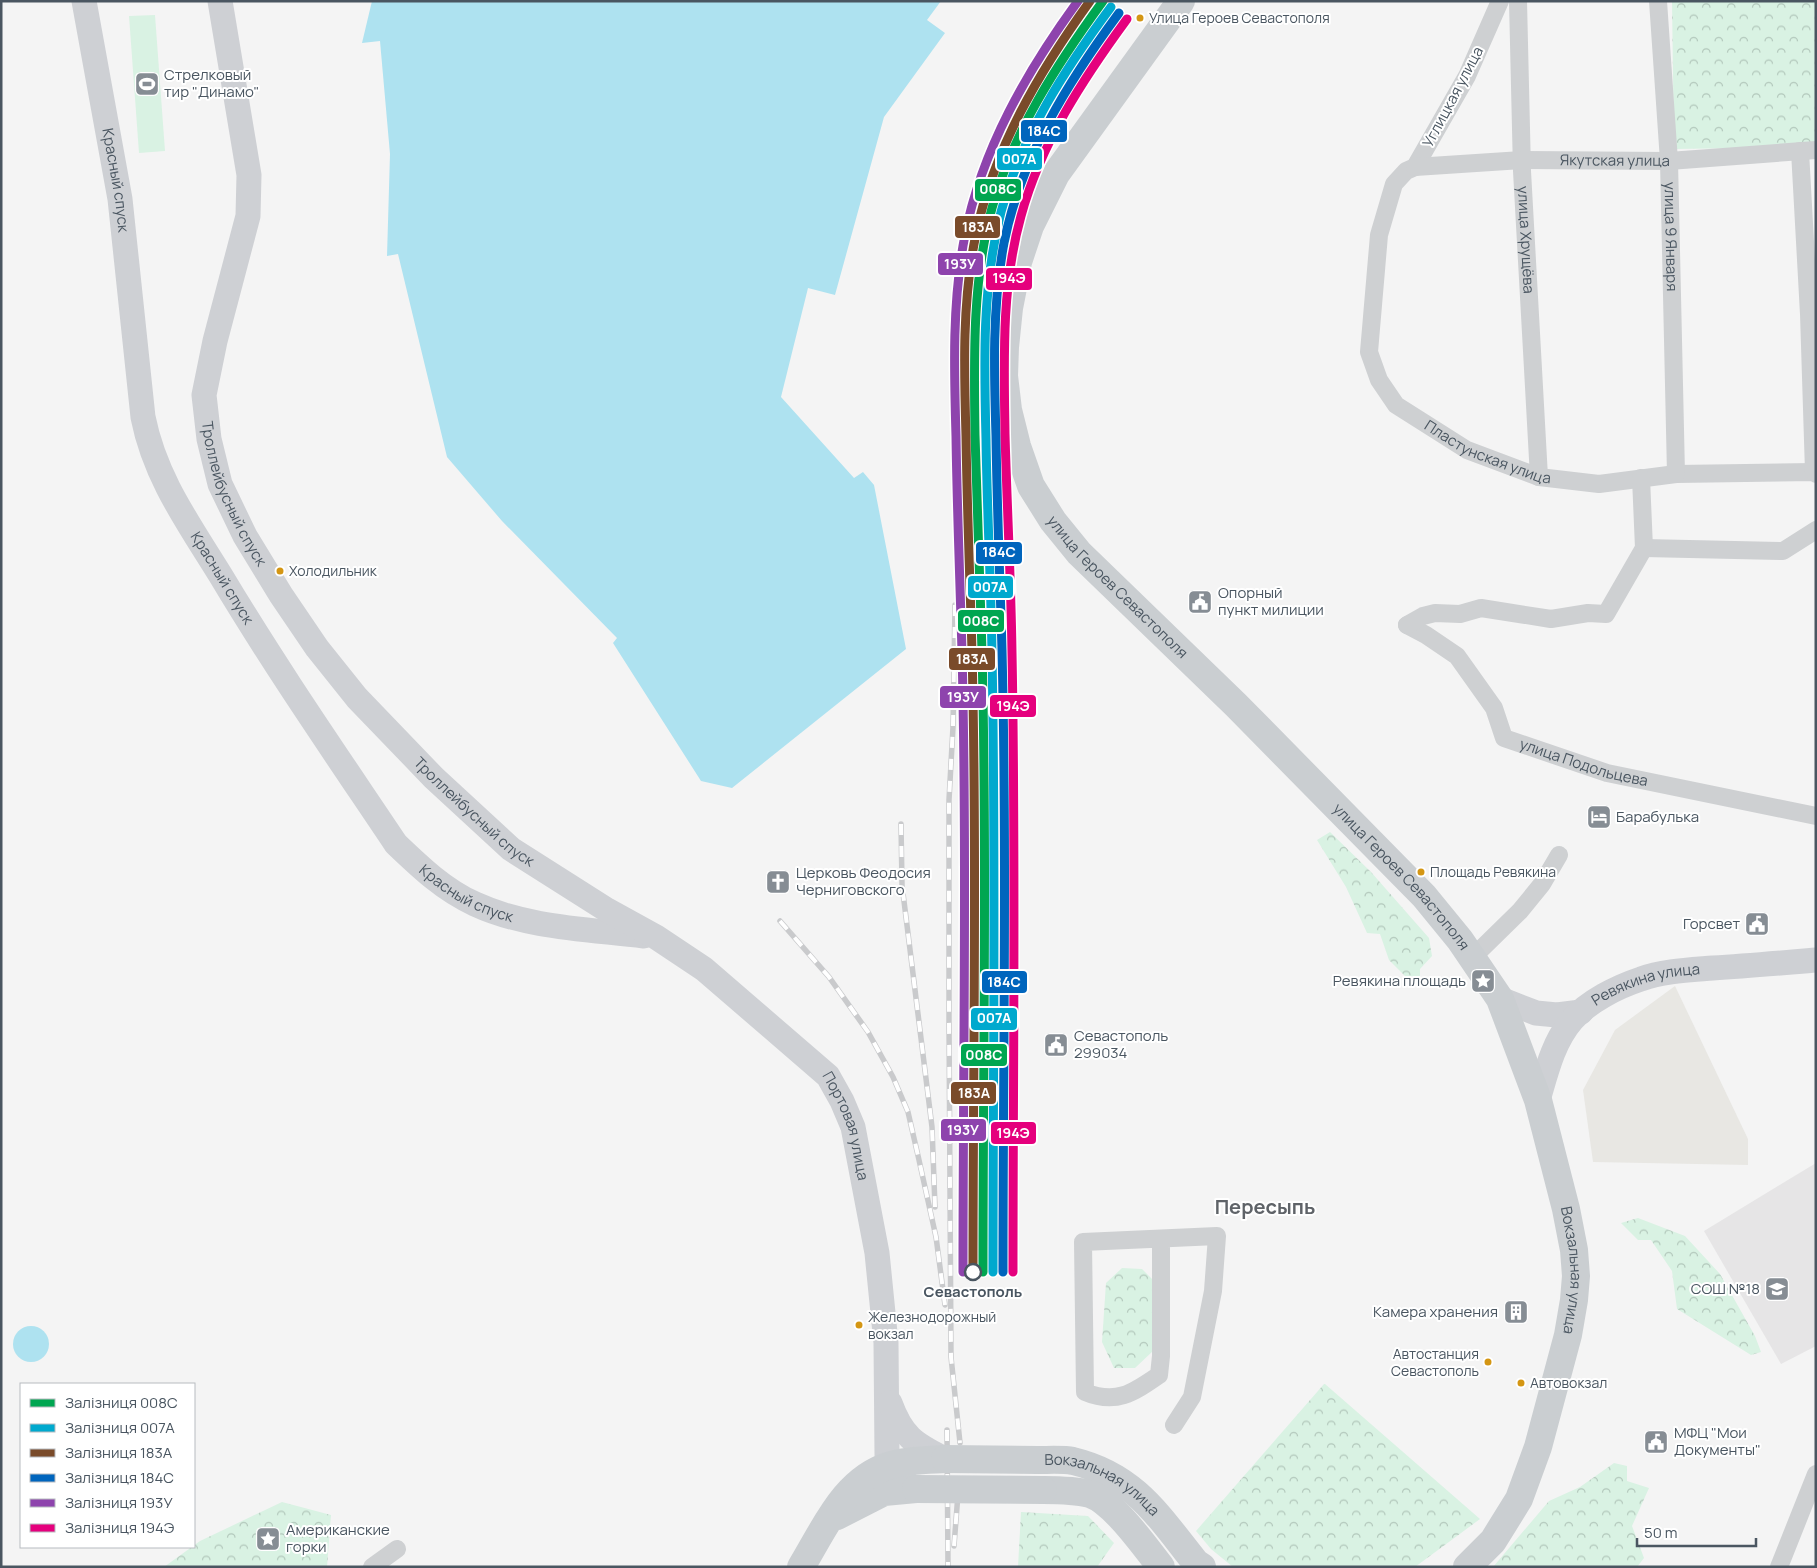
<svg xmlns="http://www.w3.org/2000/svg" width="1817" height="1568" viewBox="0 0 1817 1568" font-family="Manrope,sans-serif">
  <defs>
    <pattern id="forest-crowns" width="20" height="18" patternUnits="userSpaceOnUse" patternTransform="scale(1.25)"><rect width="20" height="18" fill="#d9f2e3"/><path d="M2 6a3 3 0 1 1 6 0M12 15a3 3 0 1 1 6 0" fill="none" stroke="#b2c7bb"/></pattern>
  </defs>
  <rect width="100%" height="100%" fill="#f4f4f4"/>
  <polygon fill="#e8e7e3" points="1675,986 1748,1139 1748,1165 1593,1162 1583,1090 1615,1030"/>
  <polygon fill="#e6e5e6" points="1816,1163 1816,1346 1781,1364 1704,1231"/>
  <g fill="url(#forest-crowns)">
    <polygon points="1672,1 1816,1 1816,147 1674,149"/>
    <polygon points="1330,832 1371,872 1429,938 1432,956 1420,969 1420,980 1414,985 1389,960 1380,934 1367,933 1346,887 1317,840"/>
    <polygon points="1638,1218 1685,1236 1720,1274 1755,1336 1761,1352 1751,1355 1677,1309 1672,1271 1651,1240 1638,1240 1621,1223"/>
    <polygon points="1122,1268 1142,1269 1156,1283 1153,1351 1135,1368 1114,1368 1102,1342 1106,1283"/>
    <polygon points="1324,1384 1325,1384 1480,1519 1415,1567 1233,1567 1211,1549 1196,1531"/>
    <polygon points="1614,1463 1627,1466 1627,1481 1649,1488 1632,1526 1644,1558 1637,1567 1493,1567 1549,1501 1580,1487"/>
    <polygon points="282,1502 331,1515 327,1567 164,1567 200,1541"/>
    <polygon points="1021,1512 1088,1516 1114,1543 1097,1567 1018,1567"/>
  </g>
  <polygon fill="#d9f2e3" points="155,15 165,151 139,153 129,16"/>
  <g fill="#aee2f0">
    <polygon points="372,1 941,1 927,20 945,33 884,117 835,295 808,288 781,397 854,478 863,472 874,485 906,649 732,788 701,781 613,643 617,638 502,521 447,457 398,254 387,256 390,154 380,41 362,43"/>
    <circle cx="31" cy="1344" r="18"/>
  </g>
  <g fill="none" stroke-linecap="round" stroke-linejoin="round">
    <g stroke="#ced0d2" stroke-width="18">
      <path id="s1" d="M1500 1 1467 76 1415 167 1406 171 1394 184 1379 235 1369 352 1379 380 1396 405 1467 450 1539 477 1599 484 1676 474 1814 472 1816 474"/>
      <path id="s2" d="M1518 1 1522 171 1539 477"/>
      <path id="s3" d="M1658 1 1669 161 1676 474"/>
      <polyline points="1800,151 1809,314 1814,472"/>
      <path id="s4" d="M1415 167 1522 160 1669 161 1816 150"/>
      <polyline points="1644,548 1783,551 1816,530"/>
      <path id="s5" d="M1407 625 1426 635 1457 656 1494 708 1504 738 1607 773 1816 816"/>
      <polyline points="1407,625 1423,616 1435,613 1460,614 1481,608 1551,619 1588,613 1606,614 1644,548 1641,478"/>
      <polyline points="1472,958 1520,911 1542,884 1559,855"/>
      <path d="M1161 1239V1356L1159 1375C1133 1393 1116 1405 1085 1392L1083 1242 1217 1236 1213 1291 1192 1397 1174 1425"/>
      <polyline points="372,1567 397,1549"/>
      <polyline points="1779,1567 1816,1474"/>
    </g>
    <g stroke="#ced0d4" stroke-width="25">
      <path id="s6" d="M84 1 120 199 143 417C155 478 189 524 221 576 276 668 337 756 396 844 420 867 444 890 475 904 527 928 587 929 644 936"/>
      <path id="s7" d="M220 1 249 175 248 216 215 341 204 395 209 439 220 484 245 536 281 595 317 648 357 698 434 778 511 849 607 910 656 937 704 969 828 1076 842 1101 853 1127 877 1253 886 1343 887 1455 890 1465 904 1479"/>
      <polyline points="1500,999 1536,1013 1557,1015 1581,1012"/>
      <path id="s8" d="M1538 1100C1546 1073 1553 1042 1572 1020 1589 1001 1617 987 1641 979 1663 971 1689 970 1713 968 1747 966 1781 963 1816 960"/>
      <path d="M890 1403C902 1436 914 1444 945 1459"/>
    </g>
    <g stroke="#caced1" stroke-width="28">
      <path id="s9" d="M1181 1 1056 174 1030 226 1018 262 1009 308 1005 347 1004 376 1008 410 1017 446 1031 486 1053 521 1079 553 1236 705 1424 896 1460 940 1500 999 1538 1100 1566 1209 1574 1250 1576 1276 1574 1300 1568 1335 1538 1447 1519 1499 1493 1541 1467 1567"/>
      <path id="s10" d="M1038 1460C1049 1460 1063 1459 1073 1461 1135 1476 1159 1517 1196 1563L1202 1567"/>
      <path d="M1043 1490C1058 1490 1075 1490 1090 1494 1114 1502 1145 1547 1161 1567"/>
      <polyline points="837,1516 884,1492 916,1489"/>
      <path d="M801 1567C825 1528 844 1479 891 1465 908 1460 928 1460 945 1459"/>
    </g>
    <defs>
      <g id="rail">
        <polyline points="955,605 953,727 949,800 949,1021 951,1357 960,1443"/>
        <polyline points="901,824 902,885 932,1127 935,1207"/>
        <polyline points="780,921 829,977 868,1032 893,1077 908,1112 919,1160 936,1237 945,1305"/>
        <polyline points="947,1430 948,1567"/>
        <polyline points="954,1546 959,1481"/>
      </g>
    </defs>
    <use href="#rail" stroke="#c9cacc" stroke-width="5.5"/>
    <use href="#rail" stroke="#fff" stroke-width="4" stroke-dasharray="11" stroke-linecap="butt"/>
    <g stroke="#caced1" stroke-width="28">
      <polyline points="945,1459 1038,1460"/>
      <polyline points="916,1489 1043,1490"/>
    </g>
    <defs>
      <path id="rail-1" d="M983 1272C983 1065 987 858 982 651 980 579 977 507 975 435 974 359 972 281 992 208 1013 132 1057 64 1103 1"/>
      <path id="rail-2" d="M993 1272C993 1066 996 860 992 654 991 582 987 510 986 439 984 363 982 286 1001 212 1021 137 1065 69 1111 7"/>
      <path id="rail-3" d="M973 1272C973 1065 977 858 972 651 970 579 967 507 966 436 964 369 962 300 976 234 994 148 1039 72 1090 1"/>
      <path id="rail-4" d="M1003 1272C1003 1065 1007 857 1002 650 1000 579 997 508 996 436 994 372 992 306 1004 243 1021 157 1068 82 1119 13"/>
      <path id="rail-5" d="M963 1272C963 1065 967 858 962 652 960 580 957 508 956 436 954 369 952 301 965 235 982 149 1027 71 1078 1"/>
      <path id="rail-6" d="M1013 1272C1013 1066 1016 859 1012 653 1011 580 1007 507 1005 434 1004 362 1001 287 1021 216 1041 143 1083 79 1127 19"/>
    </defs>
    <use href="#rail-1" stroke="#fff" stroke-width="12"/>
    <use href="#rail-2" stroke="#fff" stroke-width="12"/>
    <use href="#rail-3" stroke="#fff" stroke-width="12"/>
    <use href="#rail-4" stroke="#fff" stroke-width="12"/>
    <use href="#rail-5" stroke="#fff" stroke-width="12"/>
    <use href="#rail-6" stroke="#fff" stroke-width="12"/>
    <use href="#rail-1" stroke="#00a651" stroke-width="9"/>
    <use href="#rail-2" stroke="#00a9ce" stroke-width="9"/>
    <use href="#rail-3" stroke="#7a4b2a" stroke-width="9"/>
    <use href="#rail-4" stroke="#0065bd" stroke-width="9"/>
    <use href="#rail-5" stroke="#8e44ad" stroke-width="9"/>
    <use href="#rail-6" stroke="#e5007d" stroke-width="9"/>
  </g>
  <defs>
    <symbol id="stadium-square" viewBox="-11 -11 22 22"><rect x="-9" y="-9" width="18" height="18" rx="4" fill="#868d94" stroke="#fff"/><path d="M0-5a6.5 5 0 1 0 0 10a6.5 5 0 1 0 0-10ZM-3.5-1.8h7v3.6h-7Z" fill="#fff"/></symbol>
    <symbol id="civic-square" viewBox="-11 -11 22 22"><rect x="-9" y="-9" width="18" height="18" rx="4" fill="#868d94" stroke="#fff"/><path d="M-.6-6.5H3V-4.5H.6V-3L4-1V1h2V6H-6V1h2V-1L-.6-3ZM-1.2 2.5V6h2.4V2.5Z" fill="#fff"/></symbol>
    <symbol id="hotel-square" viewBox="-11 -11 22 22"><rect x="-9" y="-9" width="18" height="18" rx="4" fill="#868d94" stroke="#fff"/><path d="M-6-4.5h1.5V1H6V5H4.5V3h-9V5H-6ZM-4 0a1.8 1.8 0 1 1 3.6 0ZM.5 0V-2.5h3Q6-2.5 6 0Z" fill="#fff"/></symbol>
    <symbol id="church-square" viewBox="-11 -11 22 22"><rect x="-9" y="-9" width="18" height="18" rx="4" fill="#868d94" stroke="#fff"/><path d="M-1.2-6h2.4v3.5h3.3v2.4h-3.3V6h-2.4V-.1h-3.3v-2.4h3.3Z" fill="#fff"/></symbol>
    <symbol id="sight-square" viewBox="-11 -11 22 22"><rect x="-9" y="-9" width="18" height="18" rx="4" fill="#868d94" stroke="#fff"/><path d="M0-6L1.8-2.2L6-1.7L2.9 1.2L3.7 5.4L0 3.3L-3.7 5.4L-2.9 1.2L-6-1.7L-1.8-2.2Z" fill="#fff"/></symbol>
    <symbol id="school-square" viewBox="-11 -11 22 22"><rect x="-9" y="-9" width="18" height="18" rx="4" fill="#868d94" stroke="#fff"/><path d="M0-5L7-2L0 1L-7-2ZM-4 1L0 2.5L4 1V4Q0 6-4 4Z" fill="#fff"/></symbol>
    <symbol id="building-square" viewBox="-11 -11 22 22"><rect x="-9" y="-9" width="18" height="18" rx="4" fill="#868d94" stroke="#fff"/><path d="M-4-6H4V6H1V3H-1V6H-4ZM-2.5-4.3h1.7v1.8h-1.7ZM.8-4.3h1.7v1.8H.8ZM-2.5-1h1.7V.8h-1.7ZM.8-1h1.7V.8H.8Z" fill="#fff"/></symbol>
  </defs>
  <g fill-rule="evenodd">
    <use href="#stadium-square" x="133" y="70" width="28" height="28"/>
    <use href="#civic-square" x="1186" y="588" width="28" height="28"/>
    <use href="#hotel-square" x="1585" y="803" width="28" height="28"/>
    <use href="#church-square" x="764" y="868" width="28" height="28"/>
    <use href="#civic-square" x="1743" y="910" width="28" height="28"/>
    <use href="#sight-square" x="1469" y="967" width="28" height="28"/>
    <use href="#civic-square" x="1042" y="1031" width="28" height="28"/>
    <use href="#school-square" x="1763" y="1275" width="28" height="28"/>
    <use href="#building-square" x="1502" y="1298" width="28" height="28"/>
    <use href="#civic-square" x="1642" y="1428" width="28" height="28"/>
    <use href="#sight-square" x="254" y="1525" width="28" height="28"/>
  </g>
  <g fill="#d49613" stroke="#fff" stroke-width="2">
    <circle cx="1140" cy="18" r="4.5"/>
    <circle cx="280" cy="571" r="4.5"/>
    <circle cx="1421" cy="872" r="4.5"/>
    <circle cx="859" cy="1325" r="4.5"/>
    <circle cx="1488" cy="1362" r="4.5"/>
    <circle cx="1521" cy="1383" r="4.5"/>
  </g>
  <circle fill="#fff" stroke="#4a5661" stroke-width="2.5" cx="973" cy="1272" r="8"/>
  <g text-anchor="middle" stroke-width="4" stroke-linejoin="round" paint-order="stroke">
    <g font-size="14" fill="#4a5661" stroke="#fff" text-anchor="start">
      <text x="1149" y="23">Улица Героев Севастополя</text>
      <text x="289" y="576">Холодильник</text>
      <text x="1430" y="877">Площадь Ревякина</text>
      <text x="868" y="1322">Железнодорожный<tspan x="868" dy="17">вокзал</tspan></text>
      <text x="1479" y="1359" text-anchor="end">Автостанция<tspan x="1479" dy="17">Севастополь</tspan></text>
      <text x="1530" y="1388">Автовокзал</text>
    </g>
    <g font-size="15" fill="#4a5661" stroke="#fff" text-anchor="start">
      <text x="164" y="80">Стрелковый<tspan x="164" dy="17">тир "Динамо"</tspan></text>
      <text x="1218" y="598">Опорный<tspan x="1218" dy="17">пункт милиции</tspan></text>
      <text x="1616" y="822">Барабулька</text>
      <text x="796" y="878">Церковь Феодосия<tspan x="796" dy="17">Черниговского</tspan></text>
      <text x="1740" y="929" text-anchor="end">Горсвет</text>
      <text x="1466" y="986" text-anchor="end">Ревякина площадь</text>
      <text x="1074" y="1041">Севастополь<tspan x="1074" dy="17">299034</tspan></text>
      <text x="1760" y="1294" text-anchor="end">СОШ №18</text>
      <text x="1498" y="1317" text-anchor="end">Камера хранения</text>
      <text x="1674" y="1438">МФЦ "Мои<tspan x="1674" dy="17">Документы"</tspan></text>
      <text x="286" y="1535">Американские<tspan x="286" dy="17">горки</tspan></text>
    </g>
    <g font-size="15" fill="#4a5661" stroke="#fff">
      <text transform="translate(1453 97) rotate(-62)" y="5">Углицкая улица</text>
      <text dy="5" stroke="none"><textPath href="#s4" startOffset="200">Якутская улица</textPath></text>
      <text dy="5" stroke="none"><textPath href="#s6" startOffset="182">Красный спуск</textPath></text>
      <text dy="5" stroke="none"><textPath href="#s3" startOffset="236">улица 9 Января</textPath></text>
      <text dy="5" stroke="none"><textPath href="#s2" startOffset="239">улица Хрущёва</textPath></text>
      <text dy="5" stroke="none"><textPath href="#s1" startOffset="549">Пластунская улица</textPath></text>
      <text dy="5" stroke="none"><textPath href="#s7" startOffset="506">Троллейбусный спуск</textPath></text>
      <text dy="5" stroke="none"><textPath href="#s6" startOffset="601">Красный спуск</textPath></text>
      <text dy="5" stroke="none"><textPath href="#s9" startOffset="672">улица Героев Севастополя</textPath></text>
      <text dy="5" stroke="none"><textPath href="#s5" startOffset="238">улица Подольцева</textPath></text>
      <text dy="5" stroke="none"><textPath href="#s7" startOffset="911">Троллейбусный спуск</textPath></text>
      <text dy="5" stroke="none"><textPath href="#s9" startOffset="1078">улица Героев Севастополя</textPath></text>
      <text dy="5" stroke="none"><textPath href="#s6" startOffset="1006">Красный спуск</textPath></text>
      <text dy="5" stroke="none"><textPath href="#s8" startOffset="172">Ревякина улица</textPath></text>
      <text dy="5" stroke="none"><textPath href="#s7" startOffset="1408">Портовая улица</textPath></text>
      <text dy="5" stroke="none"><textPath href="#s9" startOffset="1518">Вокзальная улица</textPath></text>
      <text dy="5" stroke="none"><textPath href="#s10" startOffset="71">Вокзальная улица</textPath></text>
    </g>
    <g font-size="15" font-weight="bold" fill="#4a5661" stroke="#fff">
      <text x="973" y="1297">Севастополь</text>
    </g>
    <g font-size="20" font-weight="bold" fill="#5f6368" stroke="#fff">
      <text x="1265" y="1214">Пересыпь</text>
    </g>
  </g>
  <g stroke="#fff" stroke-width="2">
    <rect x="1020" y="119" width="48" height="24" rx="5" fill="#0065bd"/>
    <rect x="996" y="147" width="47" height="24" rx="5" fill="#00a9ce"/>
    <rect x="974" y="178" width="48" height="24" rx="5" fill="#00a651"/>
    <rect x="954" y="215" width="47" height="24" rx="5" fill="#7a4b2a"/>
    <rect x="937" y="252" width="47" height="24" rx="5" fill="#8e44ad"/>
    <rect x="985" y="267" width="48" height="24" rx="5" fill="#e5007d"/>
    <rect x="975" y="541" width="48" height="24" rx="5" fill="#0065bd"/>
    <rect x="967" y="575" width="47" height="24" rx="5" fill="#00a9ce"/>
    <rect x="957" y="609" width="48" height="24" rx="5" fill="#00a651"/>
    <rect x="948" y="647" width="48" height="24" rx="5" fill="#7a4b2a"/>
    <rect x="939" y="685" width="48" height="24" rx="5" fill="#8e44ad"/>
    <rect x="989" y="694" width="48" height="24" rx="5" fill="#e5007d"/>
    <rect x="981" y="970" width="47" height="24" rx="5" fill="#0065bd"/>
    <rect x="970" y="1007" width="48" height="24" rx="5" fill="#00a9ce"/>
    <rect x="960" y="1043" width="48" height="24" rx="5" fill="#00a651"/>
    <rect x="950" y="1081" width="47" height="24" rx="5" fill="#7a4b2a"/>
    <rect x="940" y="1118" width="47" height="24" rx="5" fill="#8e44ad"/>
    <rect x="990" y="1121" width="47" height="24" rx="5" fill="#e5007d"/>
  </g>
  <g font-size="14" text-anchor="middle" font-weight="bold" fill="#fff">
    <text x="1044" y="136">184С</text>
    <text x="1019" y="164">007А</text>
    <text x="998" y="194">008С</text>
    <text x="978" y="232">183А</text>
    <text x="960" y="269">193У</text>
    <text x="1009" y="283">194Э</text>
    <text x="999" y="557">184С</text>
    <text x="990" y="592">007А</text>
    <text x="981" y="626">008С</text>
    <text x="972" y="664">183А</text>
    <text x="963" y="702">193У</text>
    <text x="1013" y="711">194Э</text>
    <text x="1004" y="987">184С</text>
    <text x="994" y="1023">007А</text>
    <text x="984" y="1060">008С</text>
    <text x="974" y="1098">183А</text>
    <text x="963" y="1135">193У</text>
    <text x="1013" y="1138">194Э</text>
  </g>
  <rect width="1817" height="1568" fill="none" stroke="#4a5661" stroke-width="5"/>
  <rect x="20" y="1383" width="175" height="165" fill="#ffffff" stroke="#b7bbc0"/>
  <rect x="30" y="1399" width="25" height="8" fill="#00a651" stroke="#b7bbc0"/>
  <text x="65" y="1408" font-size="15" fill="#4a5661">Залізниця 008С</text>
  <rect x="30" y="1424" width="25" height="8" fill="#00a9ce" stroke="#b7bbc0"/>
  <text x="65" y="1433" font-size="15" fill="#4a5661">Залізниця 007А</text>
  <rect x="30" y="1449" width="25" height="8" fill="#7a4b2a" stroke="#b7bbc0"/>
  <text x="65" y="1458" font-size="15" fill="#4a5661">Залізниця 183А</text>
  <rect x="30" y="1474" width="25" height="8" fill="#0065bd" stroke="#b7bbc0"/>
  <text x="65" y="1483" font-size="15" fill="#4a5661">Залізниця 184С</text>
  <rect x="30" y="1499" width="25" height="8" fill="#8e44ad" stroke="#b7bbc0"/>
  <text x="65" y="1508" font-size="15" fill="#4a5661">Залізниця 193У</text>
  <rect x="30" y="1524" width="25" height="8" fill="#e5007d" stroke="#b7bbc0"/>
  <text x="65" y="1533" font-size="15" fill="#4a5661">Залізниця 194Э</text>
  <path d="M1637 1538v8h119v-8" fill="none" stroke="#4a5661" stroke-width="2.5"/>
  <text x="1644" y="1538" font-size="15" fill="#4a5661" stroke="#ffffff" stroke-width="4" paint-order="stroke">50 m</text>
</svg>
